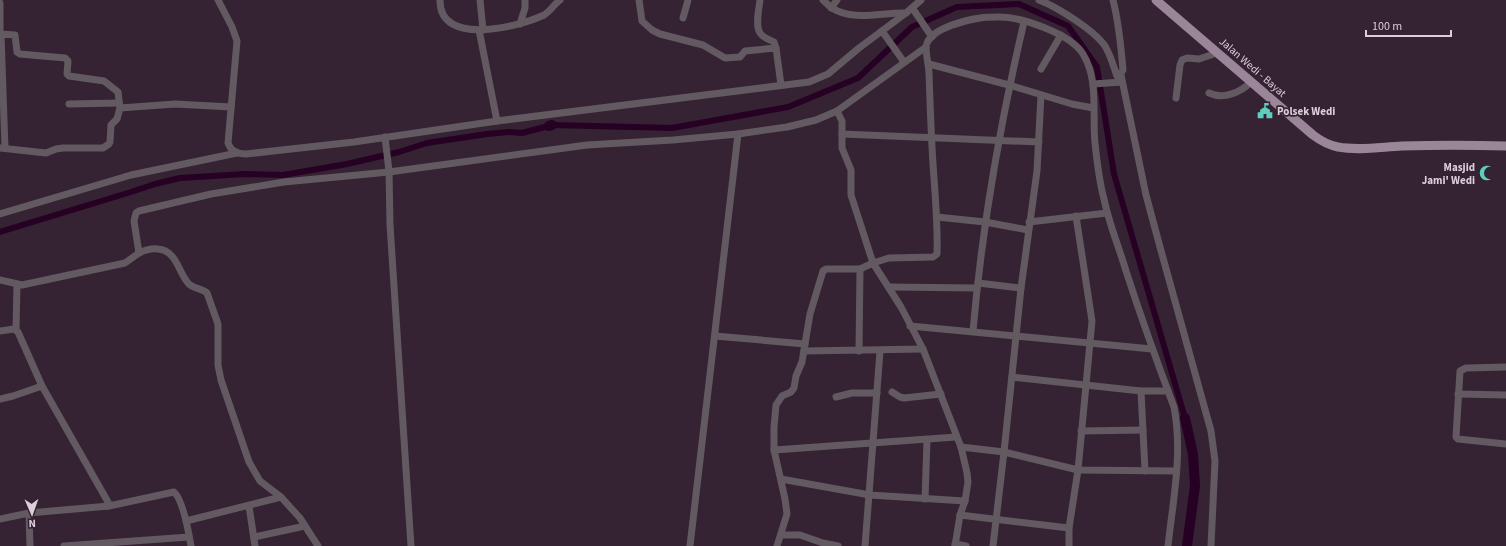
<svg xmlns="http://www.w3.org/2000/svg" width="1506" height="546" viewBox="0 0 1506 546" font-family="'Source Sans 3',sans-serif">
  <rect width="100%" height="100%" fill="#352233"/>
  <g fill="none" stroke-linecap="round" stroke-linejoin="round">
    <g stroke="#260124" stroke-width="6">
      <polyline points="552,125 672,128 788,107 858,78 912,27 957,7 1019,4 1068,26 1097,67 1114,174 1185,418"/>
      <polyline points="0,232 131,192 155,184 180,178 245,174 283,175 347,164 399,152 427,143 487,134 509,132 522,133 549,126"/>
    </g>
    <g stroke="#260124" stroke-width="10">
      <polyline points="549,126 552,125"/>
      <polyline points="1185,418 1193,454 1195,486 1187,546"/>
    </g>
    <g stroke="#625961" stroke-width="7">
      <path d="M218 0 232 27 237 41 228 143C231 152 238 154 246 154L354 142 497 121 809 82 828 74 859 48 906 13"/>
      <path d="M440 0C439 47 519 27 544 15 551 11 554 4 560 0"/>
      <polyline points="480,0 483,30"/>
      <polyline points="639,0 642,21 652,30 660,34 703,45 725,58 740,57 745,51 776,48 781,85"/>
      <path d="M760 0C759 9 755 25 760 33 763 38 769 39 774 42L776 48"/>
      <path d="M823 0C826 3 829 6 832 8 854 22 882 12 906 13L921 0"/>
      <path d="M1039 0C1057 7 1094 30 1105 46 1111 56 1113 65 1117 76H1119L1123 70C1121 46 1119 23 1113 0"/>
      <polyline points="0,3 0,34"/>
      <polyline points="831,8 837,0"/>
      <polyline points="913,9 932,37"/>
      <polyline points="683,18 688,0"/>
      <polyline points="520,24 525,8 525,0"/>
      <polyline points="479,30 497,121"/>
      <polyline points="882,31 904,62"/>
      <polyline points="929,64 1009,85 1072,104 1093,108"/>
      <polyline points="1041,69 1061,35"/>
      <polyline points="1121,75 1146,195 1160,247 1211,431 1215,461 1211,546"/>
      <polyline points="1093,84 1122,82"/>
      <path d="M1209 93C1224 100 1241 92 1251 82"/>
      <polyline points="1176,98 1180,65 1182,60 1187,58 1199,59 1217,53"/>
      <polyline points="69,104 119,103"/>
      <polyline points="837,111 842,121 842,134 1039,142"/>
      <path d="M842 134V148L851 170V195L873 263 889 258 933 257 937 254C938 224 935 194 933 164 931 133 930 103 929 73 929 66 924 48 927 43 933 28 966 20 980 18 986 17 993 17 999 17 1022 17 1071 34 1083 54 1099 80 1092 114 1095 143 1097 162 1099 181 1104 199 1109 224 1119 247 1126 271 1141 317 1157 362 1174 407 1183 453 1173 500 1168 546"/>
      <polyline points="385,137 389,171 390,225 411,546"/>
      <polyline points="0,148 46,153 56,149 63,148 103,148 109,144 110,142 111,125 117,119 120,108 175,104 231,107"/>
      <polyline points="5,148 1,34 15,35 17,52 20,54 65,58 68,61 67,74 69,76 104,81 118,92 120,108"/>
      <polyline points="0,214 131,175 237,153"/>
      <polyline points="937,217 985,222 1028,230"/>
      <polyline points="1029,222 1107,213"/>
      <path d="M139 253C145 250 151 248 158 249 176 250 178 271 188 283 193 289 202 288 207 293L218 324V365L221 380 249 462 260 481 281 497 300 518 318 546"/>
      <polyline points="0,280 22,285 125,263 139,253 134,221 136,213 139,211 211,194 284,182 389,172 587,145 673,140 738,134 787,127 816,120 837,111 926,47"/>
      <polyline points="978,283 1021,288"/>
      <polyline points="889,287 977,288"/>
      <polyline points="910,326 1152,349"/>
      <polyline points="16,330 17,284"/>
      <polyline points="0,331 14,329 18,332 42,386 108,502 107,506"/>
      <path d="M973 331C982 227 1000 124 1024 22"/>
      <polyline points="715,336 805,344"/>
      <polyline points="804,351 923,349"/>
      <polyline points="859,351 860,269"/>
      <polyline points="1506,367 1466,368 1460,371 1456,437 1458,439 1506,444"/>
      <polyline points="1012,377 1141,391 1168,391"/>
      <polyline points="1141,391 1145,471"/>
      <polyline points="892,392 900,397 904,398 941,394"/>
      <polyline points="1458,394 1506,395"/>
      <polyline points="836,397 852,393 877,393"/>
      <polyline points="0,399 13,396 42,386"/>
      <polyline points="1081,431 1143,430"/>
      <polyline points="961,447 1004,452 1078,470 1176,471"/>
      <polyline points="774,450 956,437"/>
      <polyline points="781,479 870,495 965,501"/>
      <polyline points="925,499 927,440"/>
      <polyline points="249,506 255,546"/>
      <polyline points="960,515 1069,528"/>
      <polyline points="0,519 29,513"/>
      <polyline points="186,521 281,497"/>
      <polyline points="781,535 800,535 823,543 838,546"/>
      <polyline points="254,537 305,526"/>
      <polyline points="955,544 966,546"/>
      <path d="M30 546 29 513 109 506 174 492C183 500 189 534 191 546"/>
      <polyline points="64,546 189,537"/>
      <polyline points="690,546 738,134"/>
      <polyline points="777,546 787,514 785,499 774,450 774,427 776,405 782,396 791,392 794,388 796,376 802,362 810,314 823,271 826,269 860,269 873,263 901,307 923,349 961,447 967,473 968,482 965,501 960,515 955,546"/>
      <polyline points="865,546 880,351"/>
      <polyline points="993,546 1004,452 1021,288 1037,171 1041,95"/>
      <polyline points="1069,546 1069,528 1078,470 1092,321 1076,216"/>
    </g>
    <path stroke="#9a8698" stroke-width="9" d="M1156 0 1313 135C1321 141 1328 145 1338 147 1358 151 1381 147 1402 146 1437 145 1471 145 1506 146"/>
  </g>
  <defs>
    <symbol id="civic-bare" viewBox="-9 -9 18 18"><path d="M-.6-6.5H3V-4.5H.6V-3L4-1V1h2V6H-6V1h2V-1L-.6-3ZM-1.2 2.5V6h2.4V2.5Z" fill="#5ccebb" stroke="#352233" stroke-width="2.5" paint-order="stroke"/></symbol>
    <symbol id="mosque-bare" viewBox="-9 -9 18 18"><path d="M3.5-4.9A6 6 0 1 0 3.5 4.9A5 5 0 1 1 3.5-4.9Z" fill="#5ccebb" stroke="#352233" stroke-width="2.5" paint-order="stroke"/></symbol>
  </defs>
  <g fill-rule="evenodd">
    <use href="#civic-bare" x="1254" y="100" width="22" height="22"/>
    <use href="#mosque-bare" x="1476" y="162" width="22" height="22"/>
  </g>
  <g text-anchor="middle" stroke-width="3.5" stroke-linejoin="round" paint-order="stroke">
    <g font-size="11" fill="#dbced9" stroke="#352233">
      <text transform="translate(1253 67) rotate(41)" y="4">Jalan Wedi - Bayat</text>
    </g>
    <g font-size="11" font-weight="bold" fill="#dbced9" stroke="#352233" text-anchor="start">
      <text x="1277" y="115">Polsek Wedi</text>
      <text x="1475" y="171" text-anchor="end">Masjid<tspan x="1475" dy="13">Jami' Wedi</tspan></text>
    </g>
  </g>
  <g transform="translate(32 514) rotate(178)" stroke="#352233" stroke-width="3" paint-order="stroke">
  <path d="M0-3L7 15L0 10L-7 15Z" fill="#dbced9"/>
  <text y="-6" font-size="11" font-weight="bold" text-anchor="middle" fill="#dbced9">N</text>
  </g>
  <path d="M1366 30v6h85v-6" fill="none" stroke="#dbced9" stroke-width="2"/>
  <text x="1372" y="30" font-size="12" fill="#dbced9" stroke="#352233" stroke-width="3" paint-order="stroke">100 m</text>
</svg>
